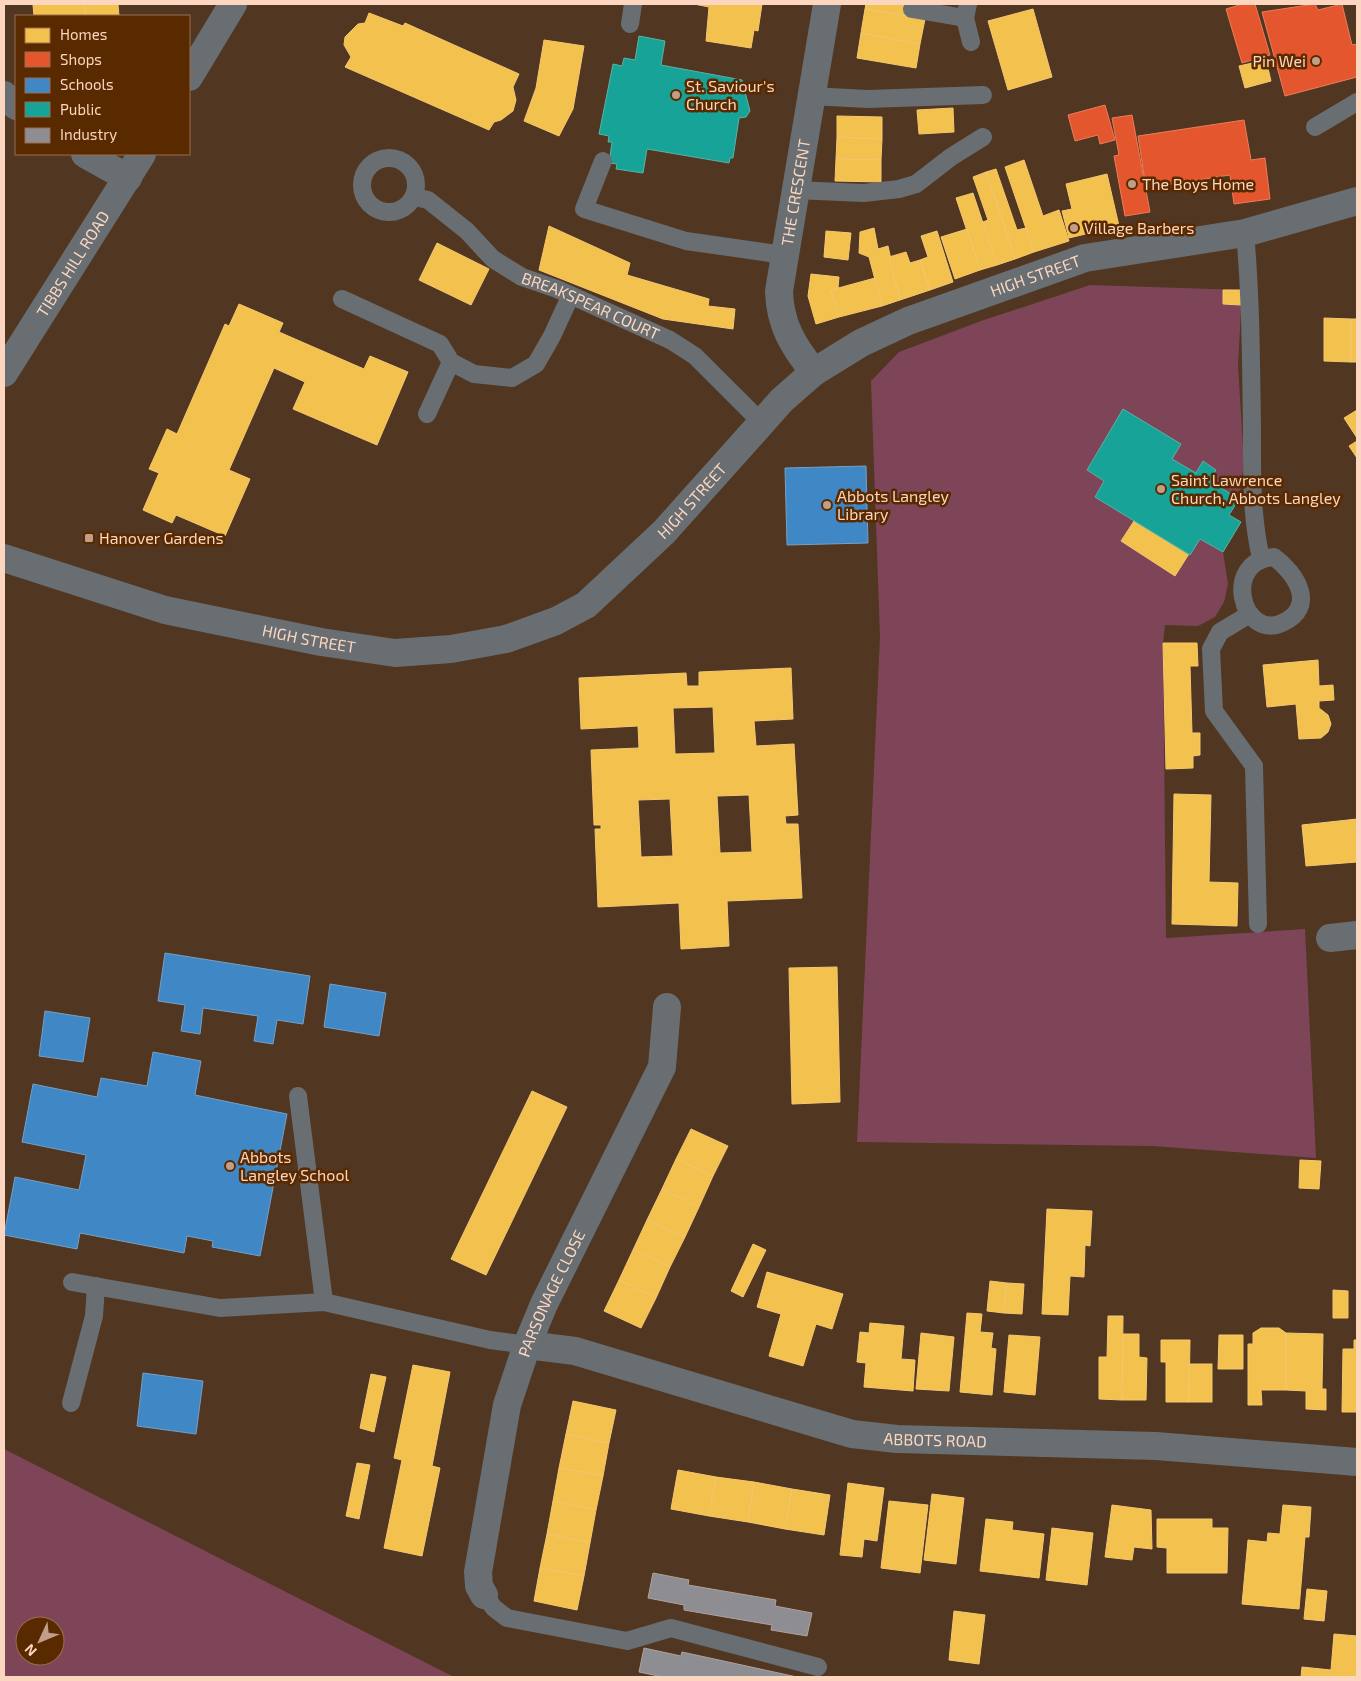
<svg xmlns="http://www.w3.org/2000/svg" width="1361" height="1681" viewBox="0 0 1361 1681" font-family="'Exo 2',sans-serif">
  <rect width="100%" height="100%" fill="#513621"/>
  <g fill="#7e4559" fill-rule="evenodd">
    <polygon points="1090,285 1242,290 1238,366 1244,463 1239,499 1210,481 1216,470 1203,461 1196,473 1172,459 1124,410 1087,470 1104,481 1095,497 1134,521 1121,541 1175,576 1200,539 1223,552 1228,584 1224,602 1215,617 1198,626 1165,625 1163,643 1166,938 1305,929 1316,1158 1153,1146 857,1142 880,637 871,381 899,352 981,321"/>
    <path d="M4 1449 454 1677H4ZM25 1626H55V1656H25Z"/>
  </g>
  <g fill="#f2c14e" stroke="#f5c770" fill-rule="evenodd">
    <polygon points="46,4 84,4 86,16 34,16 33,5"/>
    <polygon points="84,4 118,4 119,16 86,16"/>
    <polygon points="694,4 762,4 758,31 754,30 751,48 706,41 709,7"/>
    <polygon points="866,4 913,4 911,17 865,9"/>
    <polygon points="865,9 925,19 920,44 861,33"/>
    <polygon points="1033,9 1052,77 1008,90 988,21"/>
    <polygon points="369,13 403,26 405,23 519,74 513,87 516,100 513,111 501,120 494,122 489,130 345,67 351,57 344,45 345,37 358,24 365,23"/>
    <polygon points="861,33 920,44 916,68 857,58"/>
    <polygon points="544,40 584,46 573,109 559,136 524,121 536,88"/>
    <polygon points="1266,60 1271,81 1245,88 1239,66"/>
    <polygon points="953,108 954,132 919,134 917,110"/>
    <polygon points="837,116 882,117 882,139 837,137"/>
    <polygon points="837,137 882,139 881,160 836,159"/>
    <polygon points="836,159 881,160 881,182 835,181"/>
    <polygon points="1024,160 1043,216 1059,210 1069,241 1034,252 1005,167"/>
    <polygon points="996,169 1017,230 1026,228 1034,252 1015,259 986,172"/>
    <polygon points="986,172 1015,259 997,265 983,222 988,220 973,177"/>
    <polygon points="1107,174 1119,226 1069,238 1062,211 1072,209 1066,184"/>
    <polygon points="973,193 997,265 980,270 956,198"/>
    <polygon points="549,226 630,263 627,275 709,299 708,306 735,309 733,329 663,319 539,270"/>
    <polygon points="874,228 878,249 888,246 900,300 882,306 869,257 859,253 860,232"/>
    <polygon points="967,229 980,270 955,279 941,237"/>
    <polygon points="826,231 851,233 848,260 824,257"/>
    <polygon points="937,231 953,282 930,290 920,260 928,257 921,236"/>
    <polygon points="437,243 489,269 471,305 419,280"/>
    <polygon points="906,252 910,263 920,260 930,290 900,300 889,257"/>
    <polygon points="811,274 839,277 838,288 831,290 839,317 816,324 808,296"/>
    <polygon points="875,278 882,306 839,317 831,290"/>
    <polygon points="1223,290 1242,290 1241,305 1223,304"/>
    <polygon points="239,304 283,323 279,332 364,369 370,356 408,372 377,445 293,409 305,382 274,368 229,470 250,479 225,536 176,515 172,523 143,510 159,473 149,469 167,429 177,434 225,324 229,326"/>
    <polygon points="1324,318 1351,319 1351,362 1324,361"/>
    <rect x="1351" y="319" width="6" height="43"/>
    <polygon points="1357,410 1357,438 1344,418"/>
    <polygon points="1357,441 1357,458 1349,446"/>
    <polygon points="1134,521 1189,554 1175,576 1121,541"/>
    <polygon points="1163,643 1197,643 1198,666 1190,666 1192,733 1200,733 1200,755 1193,756 1193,768 1166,769"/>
    <polygon points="1318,660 1319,686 1333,685 1334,700 1319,701 1319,708 1328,715 1331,724 1328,732 1321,738 1299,739 1296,704 1267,707 1263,665"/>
    <path d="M791 668 793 719 754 721 756 746 794 744 798 815 785 816 786 824H798L802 898 727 901 729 946 681 949 679 903 598 907 595 829H601V825H594L591 750 639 748 638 726 581 729 579 678 686 673 687 686H699V672ZM713 707 715 753 675 754 673 708ZM749 795 752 852 720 853 717 796ZM670 799 673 856 641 857 638 800Z"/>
    <polygon points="1174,794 1211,795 1209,882 1238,883 1237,926 1172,924"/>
    <polygon points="1357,819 1357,862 1306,866 1302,825"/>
    <polygon points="837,967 840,1102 792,1104 789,968"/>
    <polygon points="532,1091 567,1107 486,1275 451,1259"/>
    <polygon points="691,1129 728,1146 713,1176 676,1159"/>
    <polygon points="676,1159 713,1176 699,1207 662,1189"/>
    <polygon points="1300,1160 1321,1161 1319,1189 1299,1188"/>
    <polygon points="662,1189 699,1207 685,1237 647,1220"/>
    <polygon points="1047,1209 1092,1211 1090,1246 1085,1245 1084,1277 1070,1276 1068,1315 1042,1314"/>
    <polygon points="647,1220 685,1237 670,1267 633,1250"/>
    <polygon points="753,1244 766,1250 743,1297 731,1291"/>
    <polygon points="633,1250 670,1267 656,1298 619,1280"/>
    <polygon points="767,1272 843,1294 832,1329 816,1324 803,1366 769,1356 781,1314 757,1307"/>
    <polygon points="619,1280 656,1298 641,1328 604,1311"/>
    <polygon points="990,1281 1007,1283 1004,1313 987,1311"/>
    <polygon points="1007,1283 1024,1284 1022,1314 1004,1313"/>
    <polygon points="1333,1290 1348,1291 1348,1318 1333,1318"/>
    <polygon points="967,1313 982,1314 980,1332 993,1333 991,1348 996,1349 992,1395 960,1392"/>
    <polygon points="1108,1316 1123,1316 1122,1400 1099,1399 1099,1357 1107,1357"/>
    <polygon points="870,1323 904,1326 901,1359 915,1360 913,1391 864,1387 866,1363 857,1362 860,1332 869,1333"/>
    <polygon points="1261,1328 1279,1328 1286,1333 1286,1390 1261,1390 1262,1405 1248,1405 1248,1344 1253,1344 1253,1333"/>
    <polygon points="921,1333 954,1337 949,1391 916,1389"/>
    <polygon points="1286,1333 1323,1334 1322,1389 1326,1389 1326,1410 1306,1409 1306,1391 1286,1390"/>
    <polygon points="1123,1334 1139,1334 1139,1357 1147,1358 1146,1400 1122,1400"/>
    <polygon points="1009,1335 1040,1337 1035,1395 1004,1392"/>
    <polygon points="1219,1335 1243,1335 1243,1369 1218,1369"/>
    <polygon points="1161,1340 1190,1340 1189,1402 1166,1402 1166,1362 1161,1362"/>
    <polygon points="1354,1340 1357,1340 1357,1412 1342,1412 1343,1349 1354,1349"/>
    <rect x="1189" y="1364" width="23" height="38"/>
    <polygon points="413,1365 450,1372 432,1466 440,1468 422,1556 384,1548 402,1460 394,1458"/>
    <polygon points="371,1374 386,1377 374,1432 360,1428"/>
    <polygon points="573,1401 616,1410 609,1443 566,1434"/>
    <polygon points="566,1434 609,1443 603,1476 559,1468"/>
    <polygon points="357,1463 370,1465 359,1519 346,1516"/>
    <polygon points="559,1468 603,1476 596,1510 553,1501"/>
    <polygon points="678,1470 716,1477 709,1516 671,1509"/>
    <polygon points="716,1477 754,1482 748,1522 709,1516"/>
    <polygon points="754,1482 792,1489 785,1529 748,1522"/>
    <polygon points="848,1483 884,1488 877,1541 864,1539 862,1557 840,1555"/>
    <polygon points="792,1489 830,1495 824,1535 785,1529"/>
    <polygon points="932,1494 964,1498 956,1564 924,1560"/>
    <polygon points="553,1501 596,1510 590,1543 547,1534"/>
    <polygon points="889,1501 928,1505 920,1573 881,1568"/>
    <polygon points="1112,1505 1151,1510 1152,1549 1134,1547 1132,1560 1105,1557"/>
    <polygon points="1283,1505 1311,1507 1309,1537 1305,1537 1299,1609 1242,1604 1248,1540 1267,1542 1268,1533 1280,1534"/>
    <polygon points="986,1519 1013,1522 1012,1530 1044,1534 1039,1578 980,1571"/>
    <polygon points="1157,1519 1212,1519 1212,1528 1228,1528 1227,1573 1167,1573 1167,1548 1157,1547"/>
    <polygon points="1052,1528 1093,1533 1087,1585 1046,1580"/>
    <polygon points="547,1534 590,1543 584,1576 540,1568"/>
    <polygon points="540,1568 584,1576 577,1610 534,1601"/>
    <polygon points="1307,1589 1327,1591 1324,1621 1304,1619"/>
    <polygon points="954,1611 985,1615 979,1664 949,1660"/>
    <polygon points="1334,1634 1357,1636 1357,1677 1301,1677 1302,1667 1331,1670"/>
  </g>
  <g fill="#e4572e" stroke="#eb7d59">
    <polygon points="1243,4 1255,4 1270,55 1242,63 1226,9"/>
    <polygon points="1315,4 1318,10 1342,4 1352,45 1357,44 1357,77 1285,96 1262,12"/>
    <polygon points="1105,105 1115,140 1100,144 1098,135 1075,141 1068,115"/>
    <polygon points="1132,115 1150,212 1125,216 1114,156 1119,155 1112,118"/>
    <polygon points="1244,120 1251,160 1265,158 1270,199 1234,204 1230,175 1146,188 1138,136"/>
  </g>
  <g fill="#3f88c5" stroke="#789fc3">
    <polygon points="866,466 868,543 787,545 785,468"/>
    <polygon points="165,953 310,976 303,1024 277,1020 273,1044 254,1041 258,1016 203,1008 200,1034 181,1031 185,1005 158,1001"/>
    <polygon points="330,984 386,993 379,1036 324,1027"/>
    <polygon points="45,1011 90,1018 83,1062 39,1056"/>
    <polygon points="153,1052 201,1061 195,1095 287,1114 260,1256 212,1247 213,1241 187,1236 184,1253 80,1233 77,1249 4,1235 15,1177 79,1190 86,1155 22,1142 33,1084 97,1097 101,1078 147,1086"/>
    <polygon points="143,1373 203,1381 196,1434 137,1426"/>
  </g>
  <g fill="#17a398" stroke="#5cb2a3">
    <polygon points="639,36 665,41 661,65 742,80 750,111 746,117 739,118 733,158 730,158 729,163 647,149 643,173 616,169 617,164 609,163 612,142 608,142 609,136 599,134 613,64 622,66 624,58 635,60"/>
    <polygon points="1123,409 1181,444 1172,459 1196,473 1203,461 1216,470 1210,481 1239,499 1229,515 1241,522 1223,552 1200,539 1190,555 1095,497 1104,481 1087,470"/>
  </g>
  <g fill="#8d8d92" stroke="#aea39f">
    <polygon points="653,1573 689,1580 688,1585 776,1600 775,1606 812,1613 807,1636 771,1630 772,1625 684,1610 684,1605 648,1598"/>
    <polygon points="644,1648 681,1656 682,1652 797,1677 663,1677 639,1672"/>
  </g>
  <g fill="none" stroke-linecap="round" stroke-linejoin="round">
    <g stroke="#686e71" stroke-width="18">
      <polyline points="968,4 965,18 971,42"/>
      <polyline points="912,9 965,18"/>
      <polyline points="630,24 633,4"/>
      <polyline points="810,96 868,99 983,95"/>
      <polyline points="1315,127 1357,102"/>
      <circle cx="389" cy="185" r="27"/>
      <polyline points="603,161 584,209 686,241 784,255"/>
      <polyline points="794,190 864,193 899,189 916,184 951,157 983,137"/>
      <path id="s1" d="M415 197 428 200 467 231 493 259 522 277 557 289 670 340 695 356 761 422"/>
      <path d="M1245 233C1251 298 1251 364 1252 430 1252 472 1251 516 1261 558"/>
      <polyline points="342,299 440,344 451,362 474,374 512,378 536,364 552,336 570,297"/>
      <polyline points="427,414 451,362"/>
      <path d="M1274 557C1296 573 1318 607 1282 623 1242 641 1221 561 1274 557Z"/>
      <polyline points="1250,614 1220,632 1211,649 1214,711 1254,766 1258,924"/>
      <polyline points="298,1096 324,1302"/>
      <polyline points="72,1282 220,1308 324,1302 490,1340 527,1345"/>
      <polyline points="71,1403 94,1316 96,1286"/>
      <polyline points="484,1595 494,1608 507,1618 627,1641 671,1628 818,1667"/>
    </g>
    <g stroke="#686e71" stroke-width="28">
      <polyline points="4,95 16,106"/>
      <polyline points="85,154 128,178"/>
      <path id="s2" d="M814 372C793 346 780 325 779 291L827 4"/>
      <polyline points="1330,938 1357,935"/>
      <path id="s3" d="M527 1345 575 1351 852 1434 897 1439 1156 1446 1357 1462"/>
      <path id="s4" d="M484 1595 479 1586 478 1572 507 1405 527 1345 544 1304 662 1067 667 1007"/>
    </g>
    <g stroke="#686e71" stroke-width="28">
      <polyline points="189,77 233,4"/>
      <path id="s5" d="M4 373 142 154"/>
      <path id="s6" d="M4 558 165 610 321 642 395 653 451 649 506 639 556 621 586 605 664 532 782 400 814 372 861 343 908 321 1085 258 1245 233 1357 201"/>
    </g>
  </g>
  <g fill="#c09e87" stroke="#592900" stroke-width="2">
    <circle cx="1316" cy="61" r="5"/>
    <circle cx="676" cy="95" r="5"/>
    <circle cx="1132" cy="184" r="5"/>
    <circle cx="1074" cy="228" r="5"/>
    <circle cx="1161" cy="489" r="5"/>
    <circle cx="827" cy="505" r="5"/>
    <rect x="84" y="533" width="10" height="10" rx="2.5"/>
    <circle cx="230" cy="1166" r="5"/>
  </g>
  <g text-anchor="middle" stroke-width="5" stroke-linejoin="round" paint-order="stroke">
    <g font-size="16" fill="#fcd6be" stroke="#592900" text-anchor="start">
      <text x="1306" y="67" text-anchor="end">Pin Wei</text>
      <text x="686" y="92">St. Saviour's<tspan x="686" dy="18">Church</tspan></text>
      <text x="1142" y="190">The Boys Home</text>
      <text x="1084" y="234">Village Barbers</text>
      <text x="1171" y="486">Saint Lawrence<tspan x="1171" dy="18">Church, Abbots Langley</tspan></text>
      <text x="837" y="502">Abbots Langley<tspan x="837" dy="18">Library</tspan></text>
      <text x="99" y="544">Hanover Gardens</text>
      <text x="240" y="1163">Abbots<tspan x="240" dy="18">Langley School</tspan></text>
    </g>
    <g font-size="16" fill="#fcd6be" stroke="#592900">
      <text dy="6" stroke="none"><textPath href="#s2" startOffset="190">THE CRESCENT</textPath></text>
      <text dy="6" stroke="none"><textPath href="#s5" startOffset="129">TIBBS HILL ROAD</textPath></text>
      <text dy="6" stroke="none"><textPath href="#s6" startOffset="1171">HIGH STREET</textPath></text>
      <text dy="6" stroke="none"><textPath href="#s1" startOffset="210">BREAKSPEAR COURT</textPath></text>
      <text dy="6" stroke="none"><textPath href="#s6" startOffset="751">HIGH STREET</textPath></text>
      <text dy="6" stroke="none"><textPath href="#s6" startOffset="316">HIGH STREET</textPath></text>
      <text dy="6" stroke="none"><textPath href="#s4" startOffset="314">PARSONAGE CLOSE</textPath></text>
      <text dy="6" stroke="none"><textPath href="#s3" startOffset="421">ABBOTS ROAD</textPath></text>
    </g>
  </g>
  <rect width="1361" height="1681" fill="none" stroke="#fcd6be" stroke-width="10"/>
  <rect x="15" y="15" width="175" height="140" fill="#592900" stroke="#9a6e4c"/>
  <rect x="25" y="28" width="25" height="15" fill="#f2c14e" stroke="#9a6e4c"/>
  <text x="60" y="40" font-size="15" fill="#fcd6be">Homes</text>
  <rect x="25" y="52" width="25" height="15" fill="#e4572e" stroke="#9a6e4c"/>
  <text x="60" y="65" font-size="15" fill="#fcd6be">Shops</text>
  <rect x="25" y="78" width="25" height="15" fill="#3f88c5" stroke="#9a6e4c"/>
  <text x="60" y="90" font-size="15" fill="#fcd6be">Schools</text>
  <rect x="25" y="102" width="25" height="15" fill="#17a398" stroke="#9a6e4c"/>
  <text x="60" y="115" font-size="15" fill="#fcd6be">Public</text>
  <rect x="25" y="128" width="25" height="15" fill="#8d8d92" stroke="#9a6e4c"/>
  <text x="60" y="140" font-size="15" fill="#fcd6be">Industry</text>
  <g transform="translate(40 1641) rotate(226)"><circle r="24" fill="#592900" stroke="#9a6e4c"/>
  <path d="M0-4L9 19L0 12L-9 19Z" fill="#c09e87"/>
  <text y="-8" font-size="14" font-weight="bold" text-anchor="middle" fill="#fcd6be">N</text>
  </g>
</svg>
